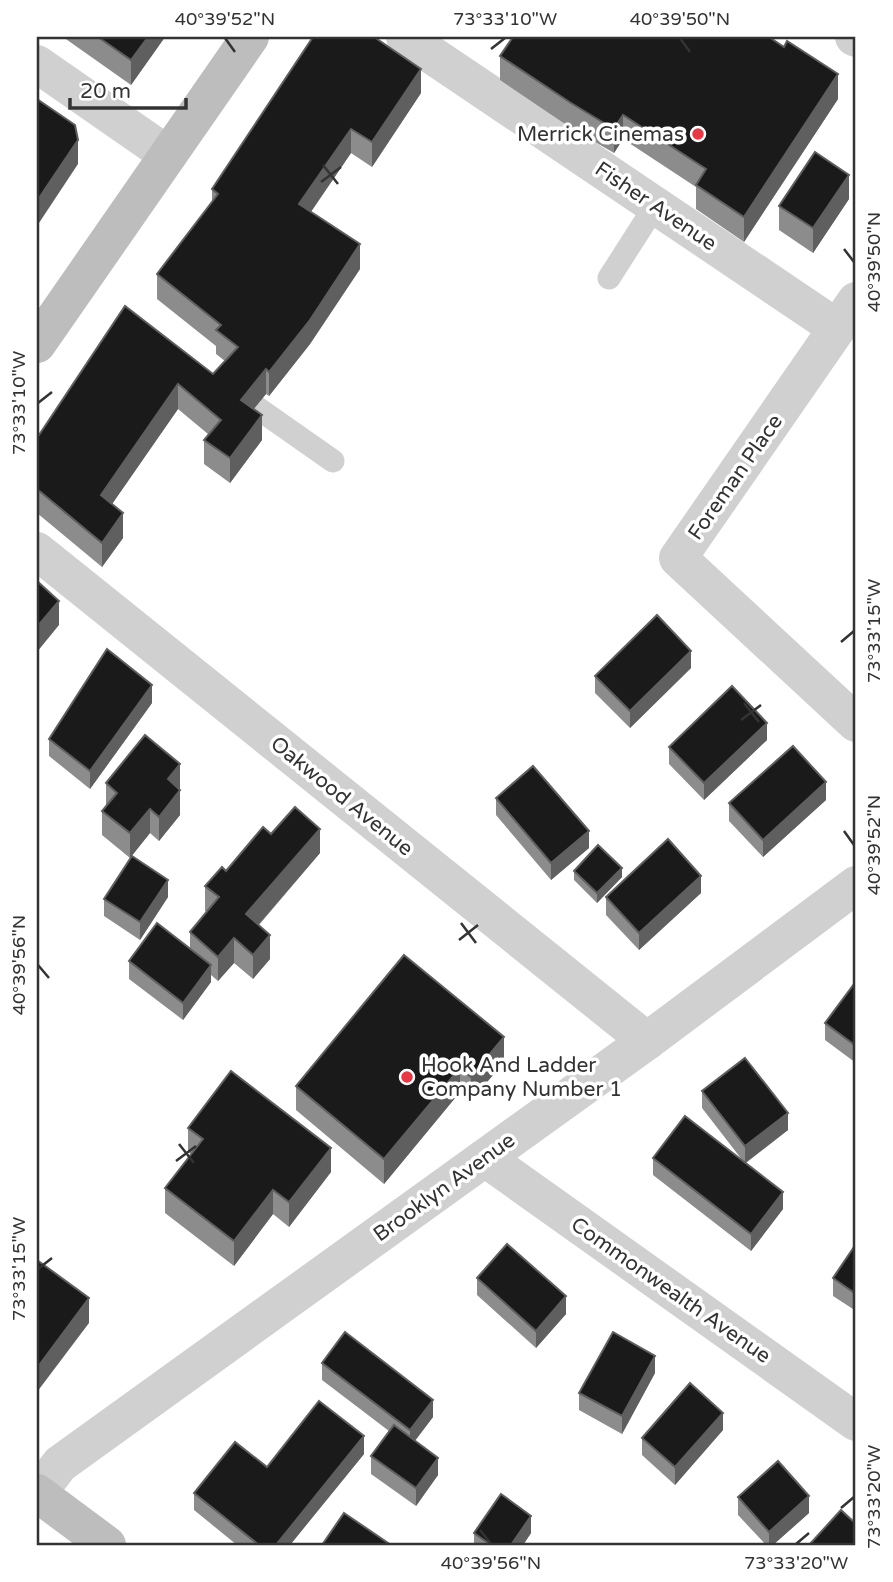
<svg xmlns="http://www.w3.org/2000/svg" width="893" height="1582" viewBox="0 0 893 1582" font-family="'Varela Round',sans-serif">
  <rect width="100%" height="100%" fill="#fff"/>
  <g fill="none" stroke-linecap="round" stroke-linejoin="round">
    <g stroke="#d0d0d0" stroke-width="23">
      <polyline points="609,278 655,206"/>
      <polyline points="256,407 333,461"/>
    </g>
    <g stroke="#d0d0d0" stroke-width="38">
      <polyline points="405,37 837,328"/>
      <polyline points="854,37 856,38"/>
      <polyline points="37,64 168,155"/>
      <polyline points="856,301 678,558 856,723"/>
      <polyline points="37,551 647,1041"/>
      <polyline points="485,1158 856,1422"/>
      <polyline points="37,1494 60,1464 647,1041 856,885"/>
    </g>
    <g stroke="#bdbdbd" stroke-width="38">
      <polyline points="37,344 250,37"/>
      <polyline points="37,1493 107,1545"/>
    </g>
  </g>
  <g fill="#8c8c8c">
    <polygon points="63,37 165,37 131,85"/>
    <polygon points="500,56 838,99 744,242 696,209 696,187 623,139 614,153 571,128 500,80"/>
    <polygon points="421,93 372,167 351,153 311,212 360,269 310,344 269,396 266,394 254,409 262,440 230,483 204,464 204,440 208,434 178,409 112,504 123,538 102,567 37,513 37,438 125,306 213,374 225,361 216,354 216,346 157,299 157,274 212,202 212,189"/>
    <polygon points="849,199 813,253 779,230 779,206"/>
    <polygon points="691,668 630,728 595,693 595,676"/>
    <polygon points="152,703 90,789 49,756 49,739"/>
    <polygon points="767,740 704,800 669,764 669,747"/>
    <polygon points="106,783 180,789 180,815 159,841 150,833 130,858 102,835 102,811 106,807"/>
    <polygon points="496,798 589,848 551,880 496,815"/>
    <polygon points="826,800 763,857 729,821 729,803"/>
    <polygon points="271,834 320,853 259,925 270,959 253,979 234,963 218,981 211,975 211,982 183,1020 129,979 129,961 190,948 190,932 207,912 205,911 205,886"/>
    <polygon points="574,871 622,877 597,903 574,880"/>
    <polygon points="701,893 639,950 606,915 606,897"/>
    <polygon points="168,897 140,940 104,916 104,899"/>
    <polygon points="856,986 856,1063 825,1040 825,1023"/>
    <polygon points="504,1062 471,1101 460,1092 384,1184 296,1110 296,1086"/>
    <polygon points="702,1091 788,1130 746,1163 783,1209 751,1251 653,1175 653,1158 743,1161 702,1108"/>
    <polygon points="188,1128 331,1172 289,1227 273,1214 234,1266 165,1213 165,1188 191,1154 188,1152"/>
    <polygon points="856,1244 856,1311 833,1296 833,1278"/>
    <polygon points="477,1278 566,1314 536,1348 477,1295"/>
    <polygon points="322,1363 433,1417 415,1441 438,1475 416,1506 371,1474 371,1456 389,1431 322,1380"/>
    <polygon points="655,1373 622,1434 579,1410 579,1393"/>
    <polygon points="723,1430 675,1485 642,1455 642,1438"/>
    <polygon points="364,1454 290,1545 237,1545 194,1510 194,1493 267,1467"/>
    <polygon points="738,1497 809,1513 773,1545 766,1545 738,1515"/>
    <polygon points="474,1533 531,1533 523,1545 474,1545"/>
  </g>
  <g fill="#5f5f5f">
    <polygon points="148,37 165,37 131,85 131,60"/>
    <polygon points="421,69 421,93 372,167 372,142"/>
    <polygon points="838,74 838,99 744,242 744,217"/>
    <polygon points="623,115 623,139 614,153 614,129"/>
    <polygon points="351,129 351,153 299,229 299,204"/>
    <polygon points="78,140 78,164 37,226 37,201"/>
    <polygon points="849,175 849,199 813,253 813,228"/>
    <polygon points="360,244 360,269 310,344 269,396 269,372"/>
    <polygon points="266,369 266,394 241,424 241,400"/>
    <polygon points="178,384 178,409 101,520 101,495"/>
    <polygon points="262,415 262,440 230,483 230,458"/>
    <polygon points="123,513 123,538 102,567 102,543"/>
    <polygon points="59,601 59,625 37,652 37,627"/>
    <polygon points="691,651 691,668 630,728 630,711"/>
    <polygon points="152,685 152,703 90,789 90,771"/>
    <polygon points="767,723 767,740 704,800 704,783"/>
    <polygon points="180,764 180,789 168,804 168,779"/>
    <polygon points="826,782 826,800 763,857 763,840"/>
    <polygon points="180,790 180,815 159,841 159,817"/>
    <polygon points="150,809 150,833 130,858 130,833"/>
    <polygon points="320,829 320,853 246,939 246,914"/>
    <polygon points="589,831 589,848 551,880 551,863"/>
    <polygon points="622,868 622,877 597,903 597,893"/>
    <polygon points="701,876 701,893 639,950 639,933"/>
    <polygon points="168,880 168,897 140,940 140,922"/>
    <polygon points="270,935 270,959 253,979 253,955"/>
    <polygon points="234,938 234,963 218,981 218,957"/>
    <polygon points="211,965 211,982 183,1020 183,1003"/>
    <polygon points="504,1037 504,1062 471,1101 471,1077"/>
    <polygon points="460,1068 460,1092 384,1184 384,1159"/>
    <polygon points="788,1113 788,1130 745,1163 745,1146"/>
    <polygon points="331,1148 331,1172 289,1227 289,1202"/>
    <polygon points="273,1190 273,1214 234,1266 234,1241"/>
    <polygon points="783,1192 783,1209 751,1251 751,1234"/>
    <polygon points="566,1296 566,1314 536,1348 536,1331"/>
    <polygon points="89,1298 89,1323 37,1392 37,1368"/>
    <polygon points="655,1356 655,1373 622,1434 622,1416"/>
    <polygon points="433,1400 433,1417 410,1447 410,1430"/>
    <polygon points="723,1413 723,1430 675,1485 675,1467"/>
    <polygon points="364,1436 364,1454 290,1545 276,1545"/>
    <polygon points="438,1458 438,1475 416,1506 416,1488"/>
    <polygon points="809,1496 809,1513 773,1545 769,1545 769,1532"/>
    <polygon points="531,1516 531,1533 523,1545 511,1545"/>
  </g>
  <g fill="#1a1a1a" stroke="#5f5f5f" stroke-width="2">
    <polygon points="98,37 148,37 131,60"/>
    <polygon points="313,37 374,37 421,69 372,142 351,129 299,204 360,244 310,320 269,372 266,369 241,400 262,415 230,458 204,440 221,420 178,384 101,495 123,513 102,543 37,489 37,438 125,306 213,374 238,347 216,330 221,325 157,274 218,194 212,189"/>
    <polygon points="513,37 769,37 784,47 787,41 838,74 744,217 696,185 706,169 623,115 614,129 571,103 500,56"/>
    <polygon points="37,99 75,125 78,140 37,201"/>
    <polygon points="815,152 849,175 813,228 779,206"/>
    <polygon points="37,581 59,601 37,627"/>
    <polygon points="657,615 691,651 630,711 595,676"/>
    <polygon points="107,649 152,685 90,771 49,739"/>
    <polygon points="732,686 767,723 704,783 669,747"/>
    <polygon points="145,735 180,764 168,779 180,790 159,817 150,809 130,833 102,811 117,793 106,783"/>
    <polygon points="793,746 826,782 763,840 729,803"/>
    <polygon points="533,766 589,831 551,863 496,798"/>
    <polygon points="295,807 320,829 246,914 270,935 253,955 234,938 218,957 190,932 219,897 205,886 222,867 226,871 263,827 271,834"/>
    <polygon points="668,839 701,876 639,933 606,897"/>
    <polygon points="598,845 622,868 597,893 574,871"/>
    <polygon points="132,856 168,880 140,922 104,899"/>
    <polygon points="157,923 211,965 183,1003 129,961"/>
    <polygon points="404,955 504,1037 471,1077 460,1068 384,1159 296,1086"/>
    <polygon points="854,984 856,986 856,1046 825,1023"/>
    <polygon points="745,1058 788,1113 745,1146 702,1091"/>
    <polygon points="231,1071 331,1148 289,1202 273,1190 234,1241 165,1188 203,1139 188,1128"/>
    <polygon points="685,1116 783,1192 751,1234 653,1158"/>
    <polygon points="507,1244 566,1296 536,1331 477,1278"/>
    <polygon points="856,1244 856,1294 833,1278"/>
    <polygon points="37,1260 89,1298 37,1368"/>
    <polygon points="345,1332 433,1400 410,1430 322,1363"/>
    <polygon points="613,1332 655,1356 622,1416 579,1393"/>
    <polygon points="690,1383 723,1413 675,1467 642,1438"/>
    <polygon points="319,1401 364,1436 276,1545 259,1545 194,1493 235,1442 267,1467"/>
    <polygon points="394,1425 438,1458 416,1488 371,1456"/>
    <polygon points="778,1461 809,1496 769,1532 738,1497"/>
    <polygon points="501,1494 531,1516 511,1545 491,1545 474,1533"/>
    <polygon points="841,1510 856,1524 856,1545 809,1545"/>
    <polygon points="344,1513 391,1545 322,1545"/>
  </g>
  <path fill="none" stroke="#333" stroke-width="2.5" d="M225 38 235 52M680 38 690 52M491 49 505 38M323 165 338 184M321 182 341 167M844 249 854 262M38 403 52 392M841 642 854 631M744 703 759 722M741 720 761 705M844 831 854 845M461 923 476 943M459 940 478 925M38 965 49 978M179 1144 194 1163M176 1161 196 1146M38 1269 52 1258M841 1508 854 1497M480 1530 491 1544M796 1544 809 1533"/>
  <g fill="#e63946" stroke="#fff" stroke-width="2.5">
    <circle cx="698" cy="134" r="7"/>
    <circle cx="407" cy="1077" r="7"/>
  </g>
  <g text-anchor="middle" stroke-width="7" stroke-linejoin="round" paint-order="stroke">
    <g font-size="21" fill="#333" stroke="#fff" text-anchor="end">
      <text x="684" y="141">Merrick Cinemas</text>
      <text x="421" y="1072" text-anchor="start">Hook And Ladder<tspan x="421" dy="24">Company Number 1</tspan></text>
    </g>
    <g font-size="21" fill="#333" stroke="#fff">
      <text transform="translate(656 206) rotate(34)" y="7">Fisher Avenue</text>
      <text transform="translate(735 477) rotate(-55)" y="7">Foreman Place</text>
      <text transform="translate(342 796) rotate(39)" y="7">Oakwood Avenue</text>
      <text transform="translate(444 1187) rotate(-36)" y="7">Brooklyn Avenue</text>
      <text transform="translate(671 1290) rotate(35)" y="7">Commonwealth Avenue</text>
    </g>
  </g>
  <rect width="893" height="1582" fill="none" stroke="#ffffff" stroke-width="77"/>
  <path d="M70 98v10h116v-10" fill="none" stroke="#333333" stroke-width="3.5"/>
  <text x="80" y="98" font-size="21" fill="#333333" stroke="#ffffff" stroke-width="5" paint-order="stroke">20 m</text>
  <rect x="38" y="38" width="816" height="1506" fill="none" stroke="#333" stroke-width="2.5"/>
  <g font-size="18" text-anchor="middle" fill="#333">
    <text x="225" y="25">40°39'52"N</text>
    <text x="505" y="25">73°33'10"W</text>
    <text x="680" y="25">40°39'50"N</text>
    <text transform="translate(874 262) rotate(-90)" y="6">40°39'50"N</text>
    <text transform="translate(19 403) rotate(-90)" y="6">73°33'10"W</text>
    <text transform="translate(874 631) rotate(-90)" y="6">73°33'15"W</text>
    <text transform="translate(874 845) rotate(-90)" y="6">40°39'52"N</text>
    <text transform="translate(19 965) rotate(-90)" y="6">40°39'56"N</text>
    <text transform="translate(19 1269) rotate(-90)" y="6">73°33'15"W</text>
    <text transform="translate(874 1497) rotate(-90)" y="6">73°33'20"W</text>
    <text x="491" y="1569">40°39'56"N</text>
    <text x="796" y="1569">73°33'20"W</text>
  </g>
</svg>
